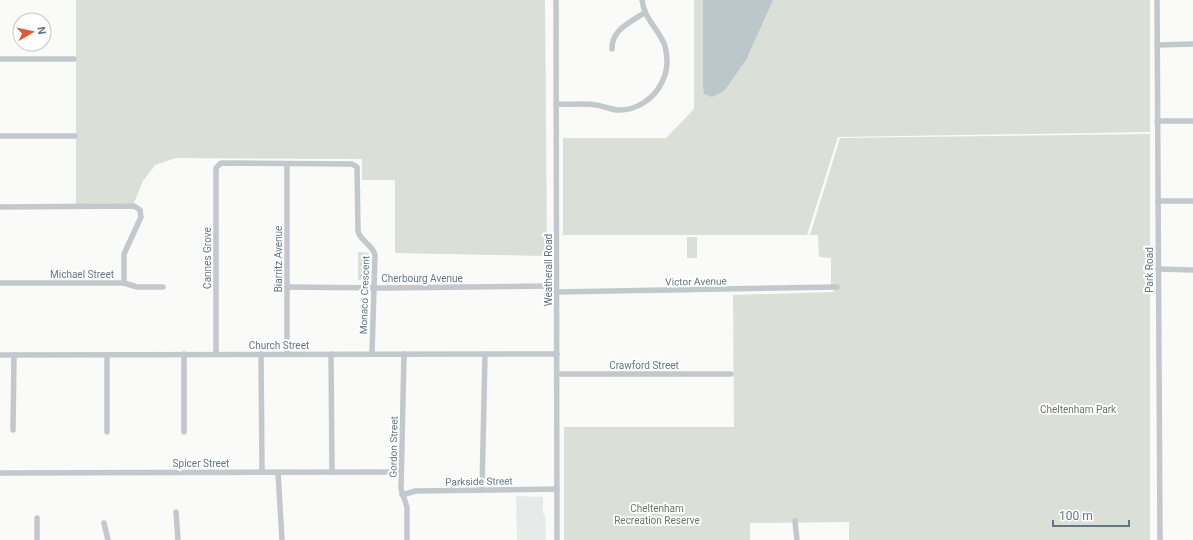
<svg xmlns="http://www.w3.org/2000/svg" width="1193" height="540" viewBox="0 0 1193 540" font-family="Roboto,sans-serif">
  <rect width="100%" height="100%" fill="#fafaf8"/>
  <polygon fill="#e8e9e9" points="516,496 543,497 543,514 545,514 546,540 517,540"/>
  <g fill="#dadfd7">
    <polygon points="76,0 545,0 547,256 395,253 395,180 362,180 362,159 176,158 155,165 143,181 134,203 76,204"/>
    <polygon points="694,0 1150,0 1150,132 838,137 807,235 563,235 563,138 666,138 694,109"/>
    <polygon points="1150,134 1150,540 849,540 849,522 750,523 750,540 564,540 564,427 734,427 733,295 834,292 831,284 831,258 819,257 818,235 810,235 840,138"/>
    <rect x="687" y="237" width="10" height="21"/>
    <polygon points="358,252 369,253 369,278 367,280 358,280"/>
  </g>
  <polygon fill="#bbc7cb" points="703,0 773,0 746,60 724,91 712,97 704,94 703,85"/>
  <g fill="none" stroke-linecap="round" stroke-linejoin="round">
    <g stroke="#c3c8cc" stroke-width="5.5">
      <polyline points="556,0 557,540"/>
      <polyline points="1157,0 1160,540"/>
      <polyline points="1157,45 1193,44"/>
      <path d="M612 49C611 30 631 22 644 13"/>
      <polyline points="0,59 74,59"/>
      <path d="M556 104C569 105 583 103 596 105 603 106 610 109 617 110 636 111 654 99 662 82 668 71 668 58 665 46 659 29 644 19 642 0"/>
      <polyline points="1157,121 1193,121"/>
      <polyline points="0,136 75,136"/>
      <polyline points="1158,201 1193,201"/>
      <polyline points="0,207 134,206 140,210 141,217 124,254 124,283"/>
      <polyline points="1158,269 1193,270"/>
      <polyline points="0,283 124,283 137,287 163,287"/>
      <polyline points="287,287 383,288 556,286"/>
      <polyline points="556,292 837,287"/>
      <polyline points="184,354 184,432"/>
      <path d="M216 354V168L221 163 352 164 357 167 358 231C360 241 373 245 375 255L372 354"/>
      <polyline points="261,354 262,472"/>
      <polyline points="287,354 287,164"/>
      <polyline points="331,354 332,472"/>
      <polyline points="404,354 401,489 407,507 407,540"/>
      <polyline points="0,355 557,354"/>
      <polyline points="557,374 731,374"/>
      <polyline points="13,430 14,355"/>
      <polyline points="107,432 107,355"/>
      <polyline points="278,472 282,540"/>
      <polyline points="0,473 401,472"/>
      <polyline points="482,490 485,354"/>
      <polyline points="402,495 415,491 557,489"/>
      <polyline points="176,512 178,540"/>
      <polyline points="37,518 37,540"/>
      <polyline points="795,521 797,540"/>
      <polyline points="104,523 108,540"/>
    </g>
  </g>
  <g text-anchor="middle" stroke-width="4" stroke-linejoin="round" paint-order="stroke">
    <g font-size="10" fill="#657683" stroke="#fff">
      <text transform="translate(207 258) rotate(-90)" y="4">Cannes Grove</text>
      <text transform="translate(278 259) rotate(-90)" y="4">Biarritz Avenue</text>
      <text transform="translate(548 270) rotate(-90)" y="4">Weatherall Road</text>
      <text transform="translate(1149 270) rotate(-90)" y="4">Park Road</text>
      <text x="82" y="278">Michael Street</text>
      <text x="422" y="282">Cherbourg Avenue</text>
      <text transform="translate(696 281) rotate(-1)" y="4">Victor Avenue</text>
      <text transform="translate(364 295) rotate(-88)" y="4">Monaco Crescent</text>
      <text x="279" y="349">Church Street</text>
      <text x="644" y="369">Crawford Street</text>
      <text transform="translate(393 447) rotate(-89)" y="4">Gordon Street</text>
      <text x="201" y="467">Spicer Street</text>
      <text transform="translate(479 481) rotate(-1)" y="4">Parkside Street</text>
    </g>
    <g font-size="10" fill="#687a64" stroke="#fff">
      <text x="1078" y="413">Cheltenham Park</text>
      <text x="657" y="512">Cheltenham<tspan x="657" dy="12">Recreation Reserve</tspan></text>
    </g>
  </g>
  <g transform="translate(32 32) rotate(81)"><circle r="19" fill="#ffffff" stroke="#c1c8cd"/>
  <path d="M0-3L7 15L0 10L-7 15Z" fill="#e4572e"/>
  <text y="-6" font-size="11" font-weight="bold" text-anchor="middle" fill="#657683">N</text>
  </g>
  <path d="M1053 520v6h76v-6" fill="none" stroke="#657683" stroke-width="2"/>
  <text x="1059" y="520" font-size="12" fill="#657683" stroke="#ffffff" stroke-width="3" paint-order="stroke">100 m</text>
</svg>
